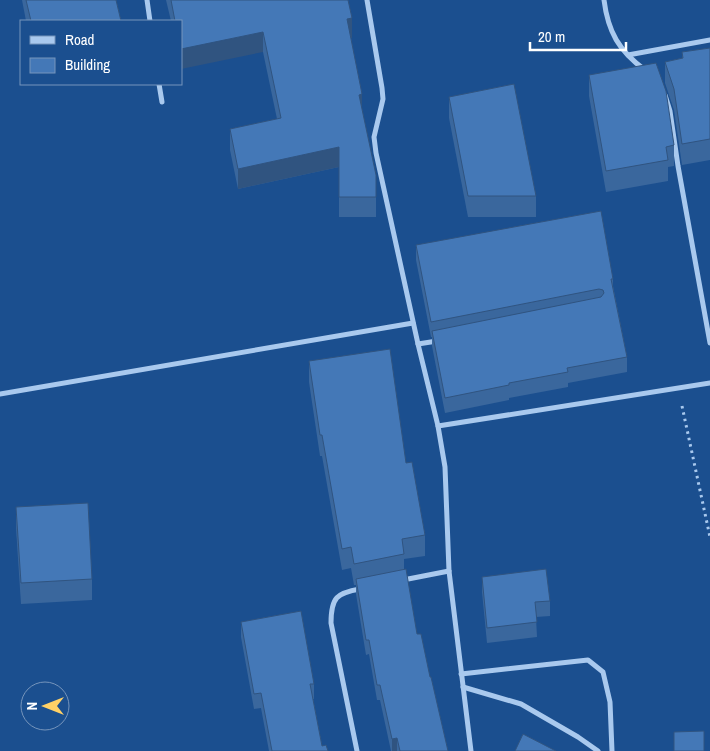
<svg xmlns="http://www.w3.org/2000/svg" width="710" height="751" viewBox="0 0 710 751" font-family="'Archivo Narrow',sans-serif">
  <rect width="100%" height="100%" fill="#1b4f8f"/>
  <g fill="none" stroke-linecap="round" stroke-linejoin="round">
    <polyline stroke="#a9c9ee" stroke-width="3" stroke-dasharray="2.5 4" stroke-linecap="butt" points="682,406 710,537"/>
    <g stroke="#a9c9ee" stroke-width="5">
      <polyline points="147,0 150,21"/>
      <polyline points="367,0 382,88 383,99 374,137 376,153 418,344 438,426 445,467 449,571 471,751"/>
      <path d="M604 0C608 32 619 51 645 70"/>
      <polyline points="628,55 710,40"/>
      <polyline points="159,84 162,102"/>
      <polyline points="665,95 670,111 678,166 710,343"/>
      <polyline points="418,344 437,341"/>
      <polyline points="0,394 413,323"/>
      <polyline points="438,426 710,383"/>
      <polyline points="403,580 449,571"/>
      <polyline points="461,674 588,660 603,672 610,702 612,751"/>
      <polyline points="463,687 521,704 578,737 598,751"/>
      <path d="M357 751 331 623C331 597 337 593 360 589"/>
    </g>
  </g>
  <g fill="#3a679d">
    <polygon points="22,0 116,0 121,21 26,21"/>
    <polygon points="166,0 348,0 352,38 351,38 362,111 376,175 376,217 339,217 339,167 238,189 230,150 230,129 277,119 263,52 181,21 171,21"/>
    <polygon points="710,48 710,160 682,165 674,110 665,83 665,62 682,58 682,52"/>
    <polygon points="589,75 674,145 674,166 668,167 668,181 606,192 589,96"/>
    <polygon points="449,97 536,196 536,217 468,217 449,118"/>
    <polygon points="416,245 613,279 613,286 627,357 627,372 568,383 568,387 509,398 509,400 445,413 432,346 432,337 431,337 416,260"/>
    <polygon points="309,361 406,463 425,535 425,556 404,559 404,569 417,634 430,677 448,751 391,751 380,700 377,700 369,654 366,655 356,594 356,585 354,585 351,568 342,570 322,456 320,456 309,382"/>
    <polygon points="16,507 92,579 92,600 21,604 16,528"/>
    <polygon points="482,577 550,601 550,616 536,617 537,637 487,643 482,592"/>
    <polygon points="241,622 314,684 314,699 313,699 322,746 328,751 269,751 261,708 254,709 241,637"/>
  </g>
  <g fill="#305480">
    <polygon points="352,18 352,38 347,39 347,19"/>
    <polygon points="263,32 263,52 181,69 181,49"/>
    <polygon points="362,94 362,114 359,95"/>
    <polygon points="339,147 339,167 238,189 238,169"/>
    <polygon points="397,738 397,751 392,751 392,739"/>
  </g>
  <g fill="#4478b7" stroke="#305480">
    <polygon points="26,0 116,0 121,21 31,21"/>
    <polygon points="171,0 348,0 352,18 347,19 362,94 359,95 376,175 376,197 339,197 339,147 238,169 230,129 281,118 263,32 181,49 181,21 175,21"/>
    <polygon points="710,48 710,139 682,144 674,89 665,62 683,58 682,52"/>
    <polygon points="656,63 666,91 674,145 666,147 668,160 606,171 589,75"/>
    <polygon points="514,84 536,196 468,196 449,97"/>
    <polygon points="601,211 613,279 611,279 627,357 567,368 568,372 509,383 509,385 445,398 432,331 601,297 604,293 603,290 599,289 431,322 416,245"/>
    <polygon points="390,349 406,463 412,462 425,535 402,539 404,554 354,564 351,547 342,549 322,435 320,435 309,361"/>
    <polygon points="88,503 92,579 21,583 16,507"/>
    <polygon points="406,569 417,634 421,634 430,677 431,677 448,751 400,751 397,738 392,739 380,685 377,685 369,640 366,640 356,579"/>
    <polygon points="546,569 550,601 535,602 537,622 487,628 482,577"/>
    <polygon points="301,611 314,684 310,684 322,746 326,745 328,751 272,751 261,693 254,694 241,622"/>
    <polygon points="704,731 704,751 674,751 674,732"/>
    <polygon points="523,734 556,751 515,751"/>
  </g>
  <rect x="20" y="20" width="162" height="65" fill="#1b4f8f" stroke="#7695bc"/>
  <rect x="30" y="36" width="25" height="8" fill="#a9c9ee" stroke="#7695bc"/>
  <text x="65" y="45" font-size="15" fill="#ffffff">Road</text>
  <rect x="30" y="58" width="25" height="15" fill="#4478b7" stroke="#7695bc"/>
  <text x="65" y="70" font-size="15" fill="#ffffff">Building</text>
  <g transform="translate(45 706) rotate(270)"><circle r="24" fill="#1b4f8f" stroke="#7695bc"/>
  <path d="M0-4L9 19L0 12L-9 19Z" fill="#ffd166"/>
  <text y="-8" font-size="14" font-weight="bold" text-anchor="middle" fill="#ffffff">N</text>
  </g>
  <path d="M530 42v8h96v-8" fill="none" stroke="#ffffff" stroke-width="2.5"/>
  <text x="538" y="42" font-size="15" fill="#ffffff" stroke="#1b4f8f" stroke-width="4" paint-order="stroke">20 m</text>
</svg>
